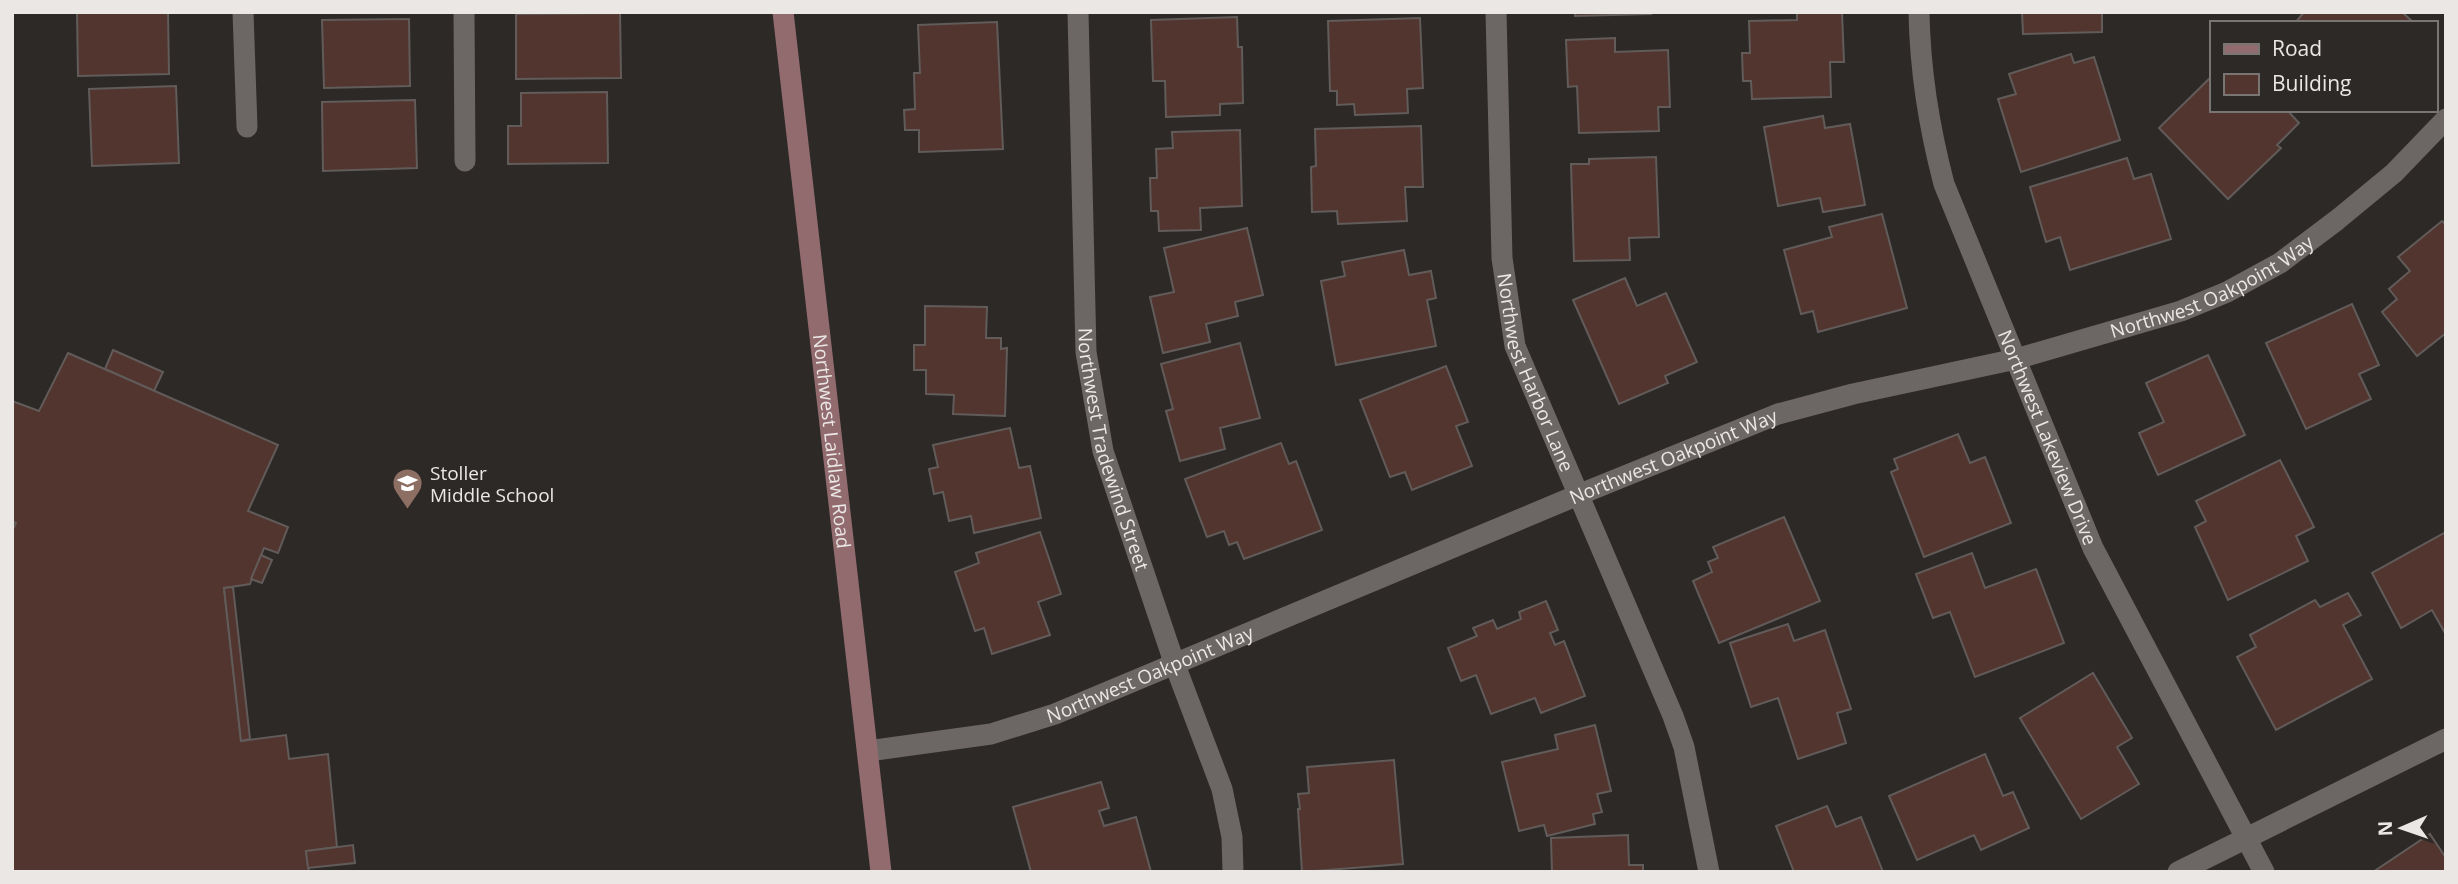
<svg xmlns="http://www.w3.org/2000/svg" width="2458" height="884" viewBox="0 0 2458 884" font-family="'Open Sans',sans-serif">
  <rect width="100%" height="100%" fill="#2d2927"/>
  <g fill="#52352e" stroke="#615b5a" stroke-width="2">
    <polygon points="77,12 168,12 169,74 78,76"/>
    <polygon points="1575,12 1651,12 1651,14 1575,16"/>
    <polygon points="1797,12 1842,12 1844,62 1830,62 1831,97 1752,99 1751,81 1743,81 1742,53 1750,53 1749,21 1797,20"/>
    <polygon points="2022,12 2102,12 2102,32 2023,34"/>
    <polygon points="2304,12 2402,12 2414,23 2295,23"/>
    <polygon points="620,13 621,78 516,79 516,14"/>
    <polygon points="1237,17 1238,47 1242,47 1243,103 1220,104 1220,115 1166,117 1165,81 1153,81 1151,20"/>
    <polygon points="1420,18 1423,88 1407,89 1408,113 1355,115 1354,104 1337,105 1337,91 1330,91 1328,21"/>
    <polygon points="409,19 410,86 324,88 322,20"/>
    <polygon points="997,22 1003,149 919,152 919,130 905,130 904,110 915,109 914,73 920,73 918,25"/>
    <polygon points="1615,38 1615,52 1668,50 1670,107 1658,107 1659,131 1579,133 1577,86 1568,87 1566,40"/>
    <polygon points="2071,54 2074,63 2094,57 2120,140 2021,172 1998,99 2016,94 2009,74"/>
    <polygon points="2211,77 2211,110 2287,110 2299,123 2277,145 2281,148 2228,199 2159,128"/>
    <polygon points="176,86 179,163 92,166 89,89"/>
    <polygon points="607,92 608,163 508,164 508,126 521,126 521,93"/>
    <polygon points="415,100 417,168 323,171 322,102"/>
    <polygon points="1823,116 1825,128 1850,124 1865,205 1823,212 1820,198 1778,206 1764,127"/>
    <polygon points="1421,126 1423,187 1405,187 1407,221 1338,224 1337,211 1312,212 1311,167 1316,166 1315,129"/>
    <polygon points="1240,130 1242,206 1200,208 1201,230 1159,231 1158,211 1151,211 1150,178 1157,178 1156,149 1173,148 1172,132"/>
    <polygon points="1656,157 1659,237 1629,238 1630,260 1574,261 1571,164 1589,164 1589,159"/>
    <polygon points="2127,158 2134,179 2151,174 2171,239 2070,270 2060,237 2046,242 2030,187"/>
    <polygon points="1882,214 1907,308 1818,332 1813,311 1801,314 1784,250 1832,237 1829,227"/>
    <polygon points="2442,221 2446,225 2446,333 2417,356 2382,312 2397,299 2389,289 2410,271 2398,257"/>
    <polygon points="1247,228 1263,295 1235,302 1238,316 1206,324 1210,342 1163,353 1150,297 1174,292 1164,248"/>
    <polygon points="1404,250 1409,275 1431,271 1436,298 1427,300 1436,346 1336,365 1321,281 1345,276 1342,262"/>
    <polygon points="1625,278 1637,306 1666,293 1697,362 1665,376 1668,383 1619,404 1573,300"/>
    <polygon points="2352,304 2379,365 2359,374 2371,399 2306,429 2266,343"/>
    <polygon points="925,306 987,307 986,338 1001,338 1001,349 1007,348 1005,416 953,414 954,395 926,394 926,370 914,370 914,345 925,345"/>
    <polygon points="1240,343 1260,418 1220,428 1225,449 1180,461 1166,411 1173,409 1161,364"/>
    <polygon points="113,350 163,372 154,391 105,369"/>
    <polygon points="68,353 278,445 248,511 288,527 278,553 264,548 250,584 224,588 241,741 286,735 289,759 328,754 337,847 306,851 309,872 12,872 12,531 16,523 12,521 12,401 39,411"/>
    <polygon points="2208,355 2245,435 2158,475 2139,433 2164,422 2146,383"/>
    <polygon points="1446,366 1468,422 1456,426 1472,466 1412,490 1405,472 1390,477 1360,400"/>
    <polygon points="1010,428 1019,468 1030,466 1041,518 974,533 971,516 949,521 943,492 934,494 929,469 938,467 933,445"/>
    <polygon points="1958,434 1970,463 1985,457 2011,523 1924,557 1891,472 1898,469 1894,459"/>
    <polygon points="1281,443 1289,464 1296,461 1322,530 1244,559 1237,542 1229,545 1224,531 1207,537 1185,479"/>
    <polygon points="2280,460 2314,527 2296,536 2308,561 2228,600 2195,527 2206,521 2196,501"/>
    <polygon points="1784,517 1820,601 1719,643 1693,581 1712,572 1708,562 1718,558 1713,547"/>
    <polygon points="1040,532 1061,594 1038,602 1050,635 992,654 984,628 975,631 955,572 979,563 976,553"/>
    <polygon points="2446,532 2446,635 2432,610 2401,628 2372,573"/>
    <polygon points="1972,553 1985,588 2036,569 2064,643 1975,677 1950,612 1933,618 1916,574"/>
    <polygon points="261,555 272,560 262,583 251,579"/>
    <polygon points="233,587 250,739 241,741 224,588"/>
    <polygon points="2348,593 2361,615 2343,625 2372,679 2276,730 2237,657 2256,647 2250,635 2315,600 2320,607"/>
    <polygon points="1546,601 1558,630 1550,633 1555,645 1564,641 1585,696 1541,713 1535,698 1491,714 1476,675 1461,681 1448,648 1477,636 1473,628 1493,620 1497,629 1521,619 1519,612"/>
    <polygon points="1788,624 1794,641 1825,630 1851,709 1837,713 1846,743 1798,759 1778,698 1751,707 1730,643"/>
    <polygon points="2093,673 2132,738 2117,747 2139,784 2081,819 2020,718"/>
    <polygon points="1595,725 1611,791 1597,794 1602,812 1593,814 1595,824 1547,836 1544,825 1519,831 1502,762 1558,749 1555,735"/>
    <polygon points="1985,754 2003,796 2013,792 2029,828 1981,850 1974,835 1917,860 1889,796"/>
    <polygon points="1394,760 1403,864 1302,872 1298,809 1300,809 1298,794 1309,793 1307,767"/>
    <polygon points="1101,782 1109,808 1099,811 1104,826 1136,817 1151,872 1031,872 1013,807"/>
    <polygon points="1827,806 1836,827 1861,817 1883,872 1794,872 1776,826"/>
    <polygon points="2430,834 2446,858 2446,872 2373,872"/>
    <polygon points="1628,835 1629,865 1643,865 1643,872 1552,872 1551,838"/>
    <polygon points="353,845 355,863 308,868 306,851"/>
  </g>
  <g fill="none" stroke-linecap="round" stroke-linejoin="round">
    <polyline stroke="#6c6764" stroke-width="21" points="464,12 465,161"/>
    <g stroke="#6c6764" stroke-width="21">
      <polyline points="243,12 247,127"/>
      <path id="s1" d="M1078 12 1086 352 1103 451 1175 665 1222 789 1232 837 1233 872"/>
      <path id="s2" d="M1496 12 1502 258 1515 346 1673 716 1684 747 1709 872"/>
      <path id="s3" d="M1919 12C1920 72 1929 127 1944 184L2093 548 2264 872"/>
      <path id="s4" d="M868 751 991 734 1055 714 1578 495 1778 414 1853 394 2016 359 2181 311 2227 292 2280 263 2337 220 2394 173 2446 119"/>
      <polyline points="2178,872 2446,739"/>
    </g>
    <path stroke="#926b6f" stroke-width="21" id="s5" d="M783 12 881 872"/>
  </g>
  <defs>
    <symbol id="school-pin" viewBox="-11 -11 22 30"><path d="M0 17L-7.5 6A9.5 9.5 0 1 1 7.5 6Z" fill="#8d6e63" stroke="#2d2927"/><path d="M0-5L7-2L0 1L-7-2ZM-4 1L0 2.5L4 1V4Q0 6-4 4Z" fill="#fff"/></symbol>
  </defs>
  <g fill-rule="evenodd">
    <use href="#school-pin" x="390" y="466" width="35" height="47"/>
  </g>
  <g text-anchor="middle" stroke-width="7" stroke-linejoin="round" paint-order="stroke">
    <g font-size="19" fill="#eae7e5" stroke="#2d2927">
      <text dy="7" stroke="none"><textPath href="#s4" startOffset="1428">Northwest Oakpoint Way</textPath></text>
      <text dy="7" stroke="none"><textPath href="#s2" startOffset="366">Northwest Harbor Lane</textPath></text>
      <text dy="7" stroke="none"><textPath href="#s3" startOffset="448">Northwest Lakeview Drive</textPath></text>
      <text dy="7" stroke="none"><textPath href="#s5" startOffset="432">Northwest Laidlaw Road</textPath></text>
      <text dy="7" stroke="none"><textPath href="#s1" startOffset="441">Northwest Tradewind Street</textPath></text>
      <text dy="7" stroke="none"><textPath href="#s4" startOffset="861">Northwest Oakpoint Way</textPath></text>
      <text dy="7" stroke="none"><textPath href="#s4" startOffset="294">Northwest Oakpoint Way</textPath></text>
    </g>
    <g font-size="19" fill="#eae7e5" stroke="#2d2927" text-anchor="start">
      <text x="430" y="480">Stoller<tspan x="430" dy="22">Middle School</tspan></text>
    </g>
  </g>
  <rect width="2458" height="884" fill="none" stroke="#eae7e5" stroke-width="28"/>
  <rect x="2210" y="21" width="228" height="91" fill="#2d2927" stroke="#797573" stroke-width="2"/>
  <rect x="2224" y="44" width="35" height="10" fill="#926b6f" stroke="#797573" stroke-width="2"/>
  <text x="2272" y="56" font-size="21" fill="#eae7e5">Road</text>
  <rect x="2224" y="74" width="35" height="21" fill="#52352e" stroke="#797573" stroke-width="2"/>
  <text x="2272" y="91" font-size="21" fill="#eae7e5">Building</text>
  <g transform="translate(2402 828) rotate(268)" stroke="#2d2927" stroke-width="5" paint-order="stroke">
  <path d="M0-5L12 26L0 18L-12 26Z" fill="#eae7e5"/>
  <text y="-10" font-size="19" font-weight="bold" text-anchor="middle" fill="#eae7e5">N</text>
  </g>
</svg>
